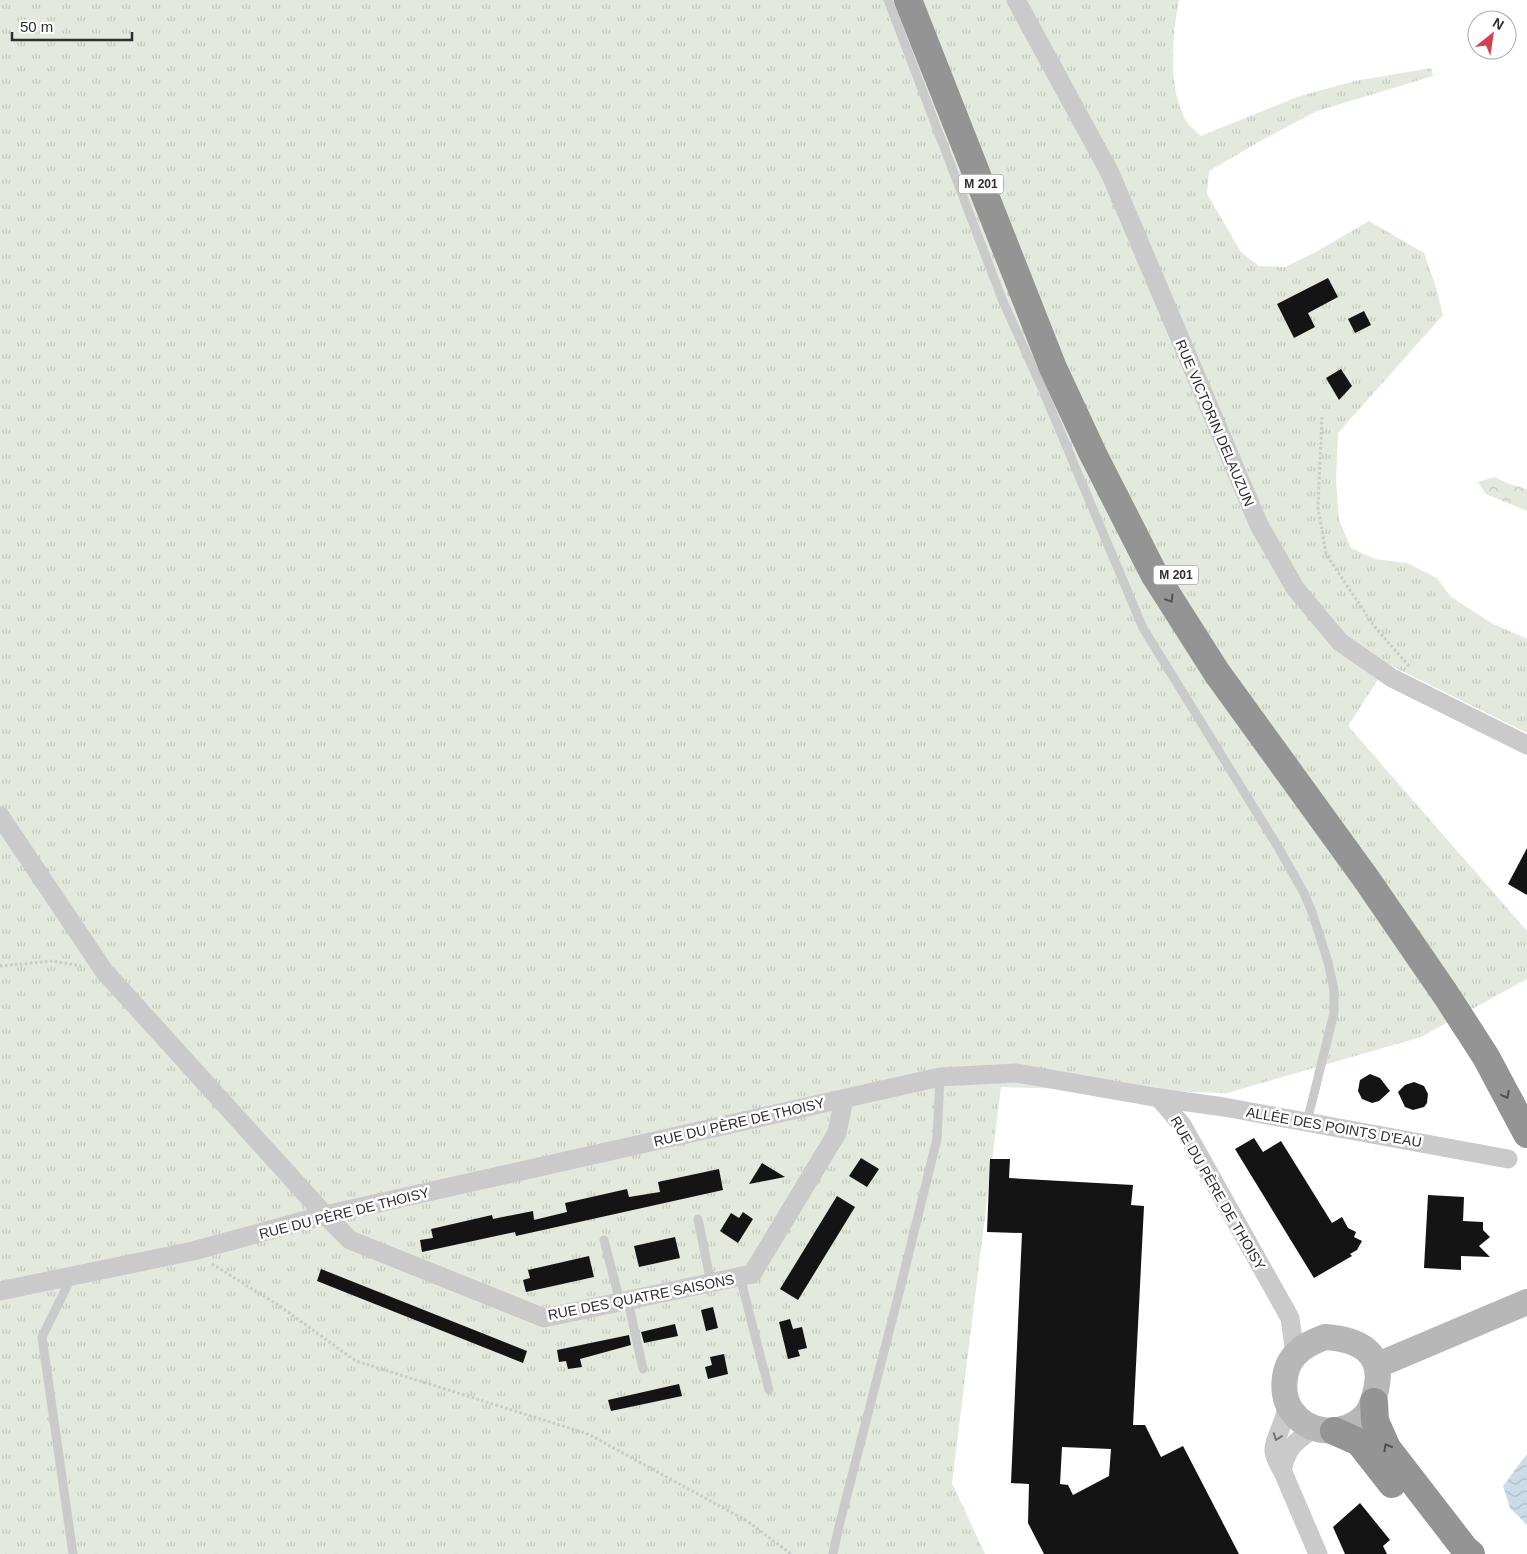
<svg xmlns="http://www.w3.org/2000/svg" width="1527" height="1554" viewBox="0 0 1527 1554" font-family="Helvetica,sans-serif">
  <defs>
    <pattern id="grass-tufts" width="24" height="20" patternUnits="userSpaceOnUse" patternTransform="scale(1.25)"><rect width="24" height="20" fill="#e3e9dc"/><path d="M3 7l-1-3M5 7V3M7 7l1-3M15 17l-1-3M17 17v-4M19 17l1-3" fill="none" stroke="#c3c8bd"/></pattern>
    <pattern id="forest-crowns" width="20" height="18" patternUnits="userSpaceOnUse" patternTransform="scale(1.25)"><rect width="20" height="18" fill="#e3e9dc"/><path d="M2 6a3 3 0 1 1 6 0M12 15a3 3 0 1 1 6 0" fill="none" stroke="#c3c8bd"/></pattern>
    <pattern id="water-waves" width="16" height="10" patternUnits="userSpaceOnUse" patternTransform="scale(1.25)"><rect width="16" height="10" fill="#cadce7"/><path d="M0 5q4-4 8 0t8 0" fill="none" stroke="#aebdc6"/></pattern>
  </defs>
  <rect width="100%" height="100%" fill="#fff"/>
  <path fill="url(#grass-tufts)" d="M0 0H1179C1172 36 1167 89 1187 122 1190 127 1196 131 1201 136L1300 96 1355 81 1431 68 1433 76 1317 111 1262 140 1209 171 1207 194 1241 252 1259 266 1285 267 1314 253 1369 221 1424 253 1436 287 1443 315 1338 433 1336 479 1339 520 1351 548 1375 559 1407 563 1437 578 1450 596 1491 623 1527 639V733L1388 664 1348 726 1527 931V979L1421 1037 1227 1093 1001 1087 952 1483 985 1554H0Z"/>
  <polygon fill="url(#forest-crowns)" points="1495,477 1506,483 1527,489 1527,511 1486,494 1478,482"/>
  <polygon fill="url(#water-waves)" points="1527,1454 1527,1525 1510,1508 1503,1486"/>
  <g fill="#141414" fill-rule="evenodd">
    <polygon points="1328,278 1338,297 1308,313 1315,327 1294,338 1277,304"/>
    <polygon points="1364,311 1371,325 1355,333 1348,319"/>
    <polygon points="1341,369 1352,386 1339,400 1326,378"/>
    <polygon points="1527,848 1527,895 1508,884"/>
    <polygon points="1370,1074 1380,1078 1390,1091 1379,1101 1372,1103 1362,1099 1358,1091 1360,1080"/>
    <polygon points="1414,1082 1424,1086 1428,1094 1427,1103 1424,1107 1413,1110 1405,1107 1398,1092 1405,1085"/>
    <polygon points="1254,1138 1263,1152 1281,1141 1332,1223 1342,1217 1348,1228 1356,1232 1354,1237 1362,1241 1357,1250 1350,1254 1352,1256 1314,1278 1235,1149"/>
    <polygon points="861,1158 879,1169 867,1187 849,1176"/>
    <path d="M990 1159H1010L1009 1178 1133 1185 1131 1205 1144 1206 1133 1425H1145L1161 1457 1183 1446 1239 1554H1044L1028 1523 1029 1484 1011 1483 1022 1233 987 1232ZM1062 1447 1111 1449 1109 1476 1073 1495 1068 1485 1060 1484Z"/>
    <polygon points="762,1163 785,1177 749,1184"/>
    <polygon points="719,1169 723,1190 516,1236 515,1232 422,1252 420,1240 433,1238 431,1229 492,1215 493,1219 533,1211 534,1220 567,1212 565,1203 627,1189 629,1197 660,1192 658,1182"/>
    <polygon points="1428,1195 1464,1197 1463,1221 1483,1222 1483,1230 1490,1237 1479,1246 1490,1257 1461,1256 1461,1270 1424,1268"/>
    <polygon points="837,1196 855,1207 798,1300 780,1289"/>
    <polygon points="743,1212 753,1219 738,1243 720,1231 731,1213 739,1218"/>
    <polygon points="675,1237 680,1258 639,1267 634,1246"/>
    <polygon points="589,1256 594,1277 526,1292 523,1280 530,1278 528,1270"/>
    <polygon points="321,1269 527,1351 523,1363 317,1281"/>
    <polygon points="713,1307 718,1328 706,1331 701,1310"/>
    <polygon points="790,1319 793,1329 802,1327 807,1348 798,1350 800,1356 788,1359 779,1322"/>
    <polygon points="675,1324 678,1336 644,1343 641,1332"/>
    <polygon points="629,1335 631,1345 580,1359 582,1367 568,1369 566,1361 559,1362 557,1350"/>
    <polygon points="724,1354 728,1374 708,1379 705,1367 712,1365 710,1357"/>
    <polygon points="679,1384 682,1396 611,1411 608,1400"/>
    <polygon points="1360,1503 1390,1540 1383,1546 1387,1554 1345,1554 1333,1527"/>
  </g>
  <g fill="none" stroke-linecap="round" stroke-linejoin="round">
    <g stroke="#cacaca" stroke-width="3" stroke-dasharray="2.5 2.5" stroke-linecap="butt">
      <polyline points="1322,417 1318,507 1326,554 1374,626 1409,666"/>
      <polyline points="0,966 53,961 81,966"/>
      <polyline points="212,1264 278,1305 356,1361 588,1434 747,1521 791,1554"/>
    </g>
    <g stroke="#cacaca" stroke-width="9">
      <polyline points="888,0 1002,299 1042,388 1143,628 1278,847 1304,893 1312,912 1328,962 1334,990 1334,1013 1307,1122"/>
      <polyline points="698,1219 711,1283"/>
      <polyline points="604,1240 620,1302"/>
      <polyline points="740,1277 769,1390"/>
      <polyline points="71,1278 42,1337 73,1554"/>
      <polyline points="628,1301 643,1369"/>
      <polyline points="833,1554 839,1526 897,1301 937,1139 940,1077"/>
    </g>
    <g stroke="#cacaca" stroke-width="19">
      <polyline points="1016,0 1110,173 1259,525 1295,588 1340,642 1392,678 1527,745"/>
      <polyline points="0,816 104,971 325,1215 350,1240 544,1318 752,1274 837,1133 844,1099"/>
      <polyline points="1159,1098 1224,1107 1508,1159"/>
      <polyline points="0,1291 193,1251 325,1215 940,1077 1017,1073 1159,1098 1182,1125 1290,1318 1295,1354"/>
      <path d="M1287 1404C1286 1411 1285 1418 1282 1424 1275 1445 1268 1448 1282 1470L1318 1554"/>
      <path d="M1282 1470C1288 1446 1294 1443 1313 1429"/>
    </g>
    <g stroke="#b7b7b7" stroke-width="26">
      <path d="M1325 1337C1358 1339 1385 1352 1376 1390 1374 1399 1371 1410 1364 1417 1342 1437 1308 1435 1291 1410 1281 1395 1282 1368 1296 1354 1304 1345 1315 1341 1325 1337Z"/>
      <polyline points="1378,1365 1527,1302"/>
    </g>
    <g stroke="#949494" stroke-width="28">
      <polyline points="908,0 1053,368 1093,454 1154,574 1217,673 1367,880 1446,995 1486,1057 1527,1134"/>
      <polyline points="1374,1402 1375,1421 1387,1448 1465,1549 1471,1554"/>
      <polyline points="1334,1431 1359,1442 1392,1484"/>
    </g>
  </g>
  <defs><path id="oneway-chevron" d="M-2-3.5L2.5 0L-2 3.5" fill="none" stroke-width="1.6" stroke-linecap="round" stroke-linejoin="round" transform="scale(1.25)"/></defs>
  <g stroke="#515151">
    <use href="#oneway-chevron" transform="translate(1170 599) rotate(58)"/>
    <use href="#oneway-chevron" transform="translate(1506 1095) rotate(62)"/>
    <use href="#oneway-chevron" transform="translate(1387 1447) rotate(-120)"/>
  </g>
  <use stroke="#747474" href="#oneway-chevron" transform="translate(1277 1437) rotate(110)"/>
  <g text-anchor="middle" stroke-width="5" stroke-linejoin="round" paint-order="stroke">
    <g fill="#fff" stroke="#6c6c6c" stroke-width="1">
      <rect x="958.5" y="174.5" width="45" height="19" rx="4"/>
      <rect x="1153.5" y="565.5" width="45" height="19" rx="4"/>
    </g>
    <g font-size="12" font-weight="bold" fill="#2d2d2d">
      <text x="981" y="188">M 201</text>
      <text x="1176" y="579">M 201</text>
    </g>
    <g font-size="14" fill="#2d2d2d" stroke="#fff">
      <text transform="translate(1215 423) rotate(67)" y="5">RUE VICTORIN DELAUZUN</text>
      <text transform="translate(739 1122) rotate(-13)" y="5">RUE DU PÈRE DE THOISY</text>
      <text transform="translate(1334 1127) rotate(10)" y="5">ALLÉE DES POINTS D'EAU</text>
      <text transform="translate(1218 1193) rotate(60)" y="5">RUE DU PÈRE DE THOISY</text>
      <text transform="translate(344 1213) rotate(-14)" y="5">RUE DU PÈRE DE THOISY</text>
      <text transform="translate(641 1297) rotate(-11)" y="5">RUE DES QUATRE SAISONS</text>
    </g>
  </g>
  <g transform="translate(1492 35) rotate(30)"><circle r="24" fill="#ffffff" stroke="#ababab"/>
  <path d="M0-4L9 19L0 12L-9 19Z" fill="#d1424f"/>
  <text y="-8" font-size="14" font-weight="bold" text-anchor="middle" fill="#2d2d2d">N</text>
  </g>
  <path d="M12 32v8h120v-8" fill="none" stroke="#2d2d2d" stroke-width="2.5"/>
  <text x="20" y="32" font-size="15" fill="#2d2d2d" stroke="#ffffff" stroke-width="4" paint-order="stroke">50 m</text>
</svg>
